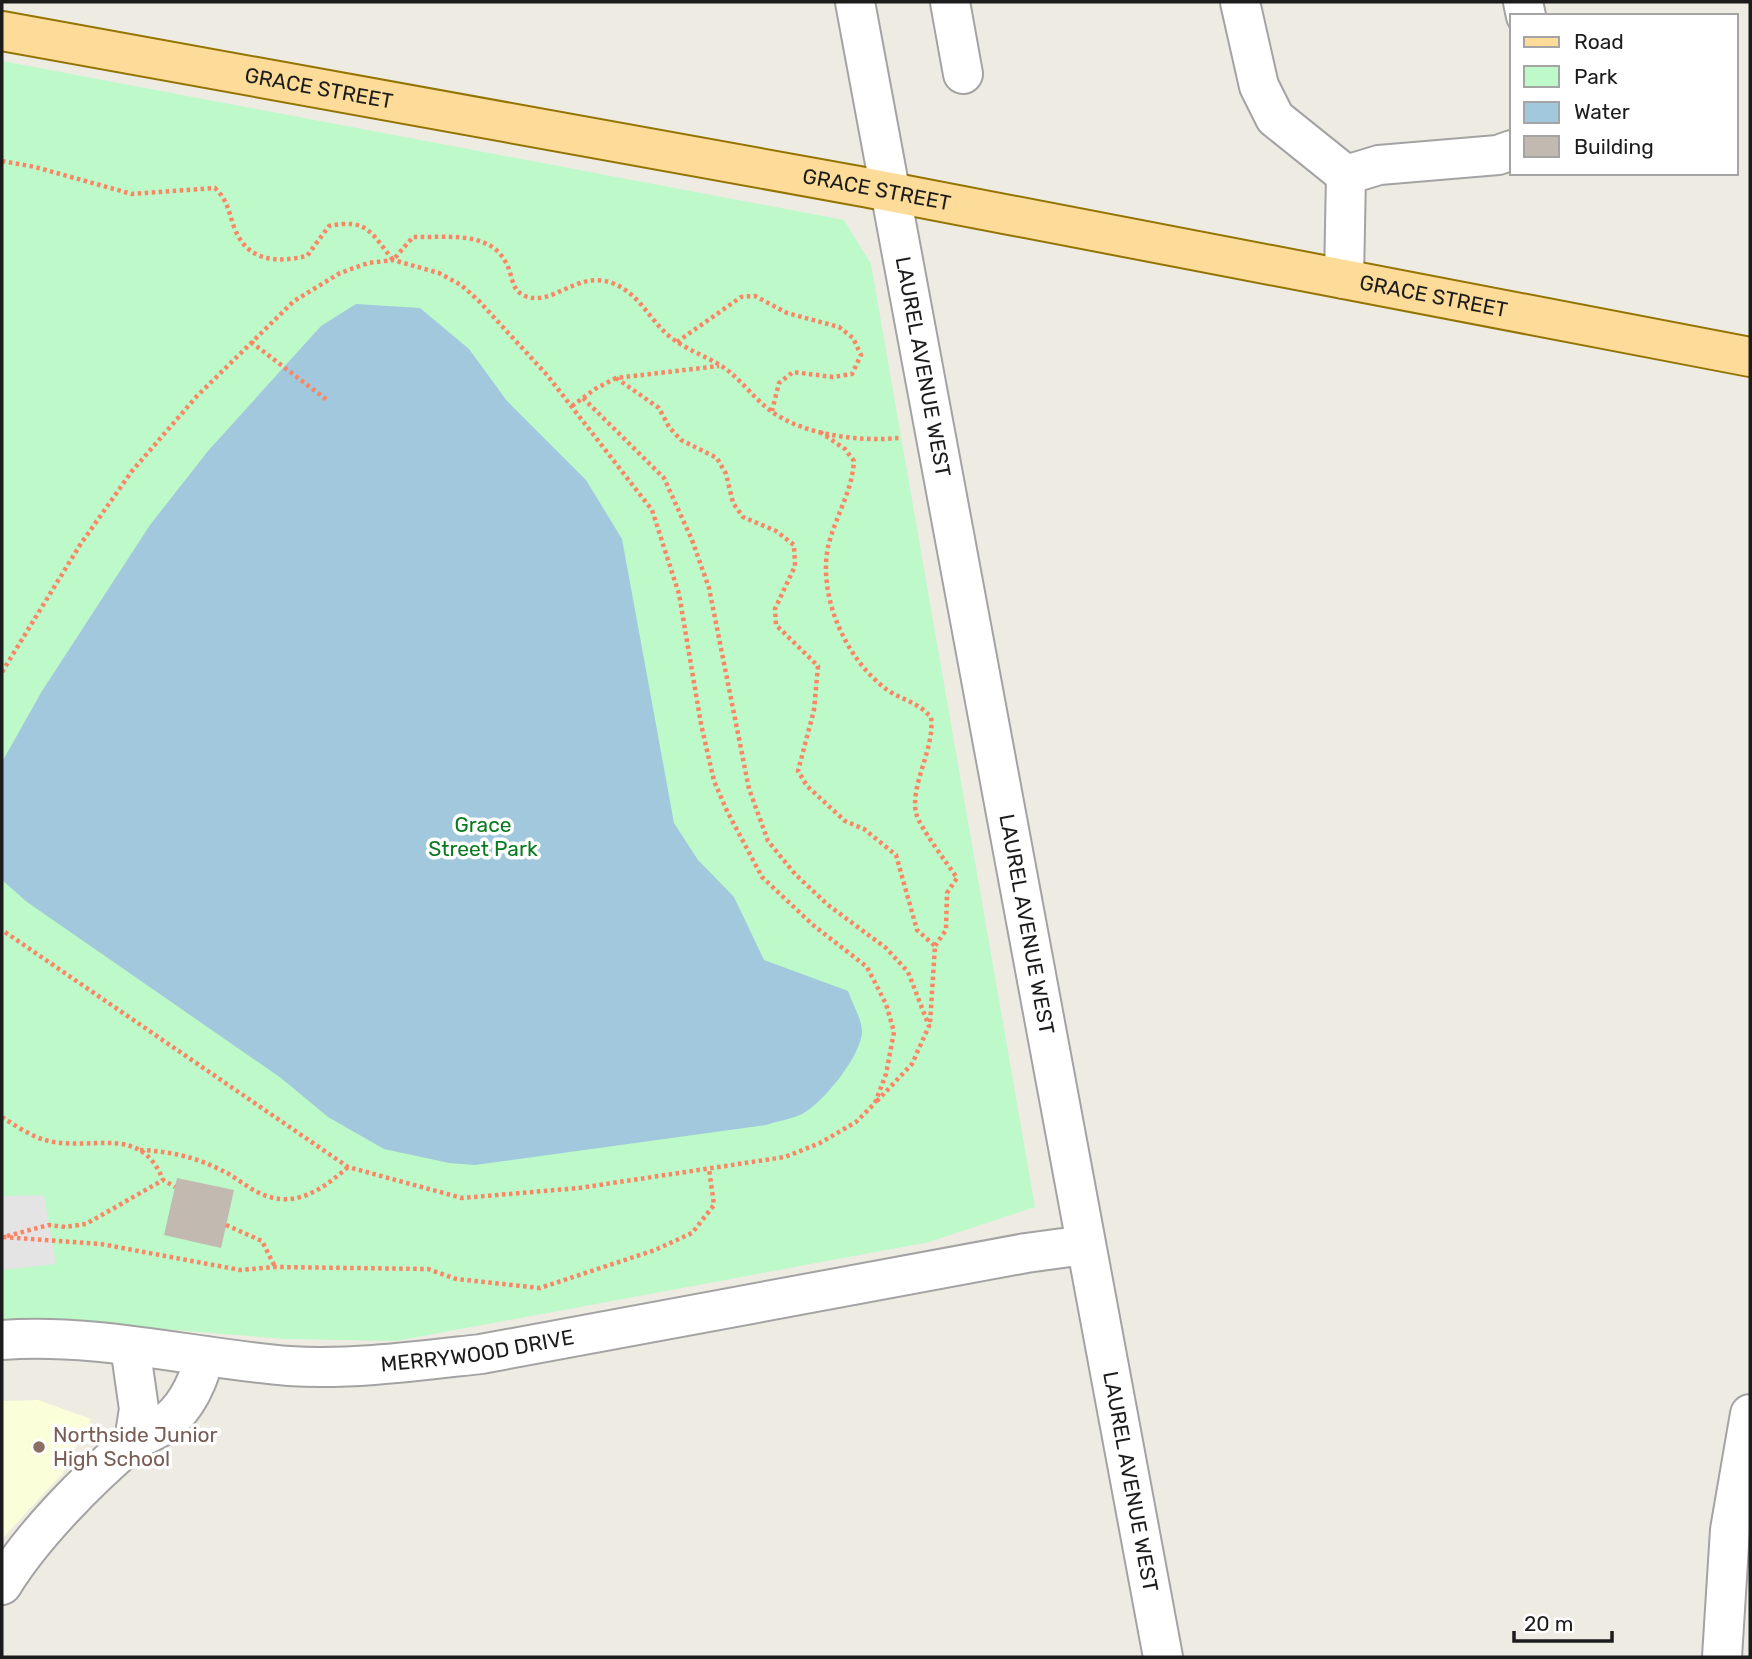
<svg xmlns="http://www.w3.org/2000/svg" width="1752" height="1659" viewBox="0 0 1752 1659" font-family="Rubik,sans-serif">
  <rect width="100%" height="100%" fill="#eeebe2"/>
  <polygon fill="#fbffd9" points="38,1400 91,1419 62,1474 2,1539 2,1401"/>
  <polygon fill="#bdf9c9" points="2,61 844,220 871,264 1035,1207 929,1242 396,1341 286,1339 125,1326 2,1325"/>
  <polygon fill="#e4e4e4" points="44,1195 56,1264 2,1270 2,1196"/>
  <path fill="#a1c8dc" d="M356 304 420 308 469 349 507 401 586 480 622 539 674 823 698 860 734 897 764 960 848 991C852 1003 862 1019 862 1032 861 1056 823 1103 802 1114 792 1119 778 1121 766 1125L475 1165 449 1163 384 1149 328 1117 281 1078 27 902 2 880V762L42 691 150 525 208 451 321 326Z"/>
  <polygon fill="#c2bab1" points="177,1178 234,1190 221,1248 164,1235"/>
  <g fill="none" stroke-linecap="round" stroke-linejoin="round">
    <defs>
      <g id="minor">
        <path id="s1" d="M855 2 1163 1657"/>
        <polyline points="950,2 963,74"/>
        <polyline points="1240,2 1259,86 1275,118 1346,175"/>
        <polyline points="1523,2 1526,16"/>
        <polyline points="1344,279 1346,175 1379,165 1498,155 1512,150"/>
        <path id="s2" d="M2 1340C98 1333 192 1358 289 1366 352 1370 418 1361 481 1354L1026 1253 1085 1245"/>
        <polyline points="130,1346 139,1409 134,1441"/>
        <path d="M2 1585C32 1536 87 1480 132 1442 140 1436 151 1433 160 1427 185 1412 198 1382 205 1356"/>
        <polyline points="1722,1657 1730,1530 1750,1414"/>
      </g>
      <g id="major">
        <path id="s3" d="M2 31 864 187 1750 357"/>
      </g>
    </defs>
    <use href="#minor" stroke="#a3a3a3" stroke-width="42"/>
    <use href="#major" stroke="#947400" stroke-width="42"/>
    <g stroke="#fb8666" stroke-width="4.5" stroke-dasharray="3.5 3.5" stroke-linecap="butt">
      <path d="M2 161 35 167 132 194 215 188C228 201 228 210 234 227 247 262 276 263 307 256L329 226C368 218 371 233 393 260L413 237C443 238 488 230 505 261 513 273 510 290 525 296 553 307 577 270 612 283 639 293 648 318 669 336 685 349 703 355 720 365 738 376 751 395 767 408 800 435 859 442 899 438"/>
      <polyline points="251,342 327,400"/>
      <polyline points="677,342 741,297 755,296 787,313 839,327 853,338 861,355 852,374 833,377 793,372 779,383 772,411"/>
      <polyline points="616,378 659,408 669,427 681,440 717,458 726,474 733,503 743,517 776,531 794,545 795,566 775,609 776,625 818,666 814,710 798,771 807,786 845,821 864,829 896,855 917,930 935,946 930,1023"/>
      <polyline points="583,398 664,478 692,540 709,588 749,789 768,841 795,874 828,905 886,948 908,972 929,1026 912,1064 877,1101"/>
      <polyline points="572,406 595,389 616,378 719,366"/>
      <path d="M820 432 845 449 854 461C852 492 835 517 828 547 818 597 846 659 886 689 901 700 915 700 931 717 935 749 910 784 916 813 920 828 947 863 957 878L947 893 946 930 935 946"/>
      <polyline points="2,672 80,545 132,471 197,396 294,301 340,273 368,263 393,260 439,273 461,285 478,300 547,375 652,510 679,594 701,724 714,781 727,811 762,877 813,925 867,967 886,1004 894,1032 886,1074 875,1103 856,1122 820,1143 785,1157 579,1188 462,1198 348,1167 2,930"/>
      <path d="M2 1117C14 1125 31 1136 45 1140 91 1153 140 1122 163 1180"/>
      <path d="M140 1150C169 1151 196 1157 223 1171 238 1178 253 1193 270 1197 301 1206 326 1186 348 1167"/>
      <polyline points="226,1225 262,1241 275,1267"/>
      <polyline points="7,1236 49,1225 65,1227 86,1224 163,1180 175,1187"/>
      <polyline points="3,1237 101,1244 240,1270 275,1267 428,1269 456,1279 540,1288 655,1250 692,1233 714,1205 709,1169"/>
    </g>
    <use href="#minor" stroke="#fff" stroke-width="38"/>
    <use href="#major" stroke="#fcdc98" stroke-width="38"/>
  </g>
  <circle fill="#8d6e63" stroke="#fff" stroke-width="2.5" cx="39" cy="1447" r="7"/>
  <g text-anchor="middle" stroke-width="7" stroke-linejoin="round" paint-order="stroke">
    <g font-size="21" fill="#1c1c1c" stroke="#fff">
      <text dy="7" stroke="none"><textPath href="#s3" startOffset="322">GRACE STREET</textPath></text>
      <text dy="7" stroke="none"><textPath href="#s3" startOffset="889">GRACE STREET</textPath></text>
      <text dy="7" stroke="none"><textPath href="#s3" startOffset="1456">GRACE STREET</textPath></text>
      <text dy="7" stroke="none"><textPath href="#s1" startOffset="371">LAUREL AVENUE WEST</textPath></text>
      <text dy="7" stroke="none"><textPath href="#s1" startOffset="938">LAUREL AVENUE WEST</textPath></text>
      <text dy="7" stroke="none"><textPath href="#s2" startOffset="478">MERRYWOOD DRIVE</textPath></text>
      <text dy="7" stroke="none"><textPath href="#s1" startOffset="1505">LAUREL AVENUE WEST</textPath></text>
    </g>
    <g font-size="21" fill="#0a7a20" stroke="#fff">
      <text x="483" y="832">Grace<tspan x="483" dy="24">Street Park</tspan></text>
    </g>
    <g font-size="21" fill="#785e54" stroke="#fff" text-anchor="start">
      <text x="53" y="1442">Northside Junior<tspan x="53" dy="24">High School</tspan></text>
    </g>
  </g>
  <rect width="1752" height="1659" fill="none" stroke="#1c1c1c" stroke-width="7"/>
  <rect x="1510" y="14" width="228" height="161" fill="#ffffff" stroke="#a4a4a4" stroke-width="2"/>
  <rect x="1524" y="37" width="35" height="10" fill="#fcdc98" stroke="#a4a4a4" stroke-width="2"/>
  <text x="1574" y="49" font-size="21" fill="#1c1c1c">Road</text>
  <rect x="1524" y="66" width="35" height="21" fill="#bdf9c9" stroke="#a4a4a4" stroke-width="2"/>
  <text x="1574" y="84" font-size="21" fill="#1c1c1c">Park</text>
  <rect x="1524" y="102" width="35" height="21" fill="#a1c8dc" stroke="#a4a4a4" stroke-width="2"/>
  <text x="1574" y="119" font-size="21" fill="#1c1c1c">Water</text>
  <rect x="1524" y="136" width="35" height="21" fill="#c2bab1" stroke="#a4a4a4" stroke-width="2"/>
  <text x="1574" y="154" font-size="21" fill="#1c1c1c">Building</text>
  <path d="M1514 1631v10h98v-10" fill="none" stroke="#1c1c1c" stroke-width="3.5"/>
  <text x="1524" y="1631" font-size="21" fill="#1c1c1c" stroke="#ffffff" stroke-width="5" paint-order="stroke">20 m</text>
</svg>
